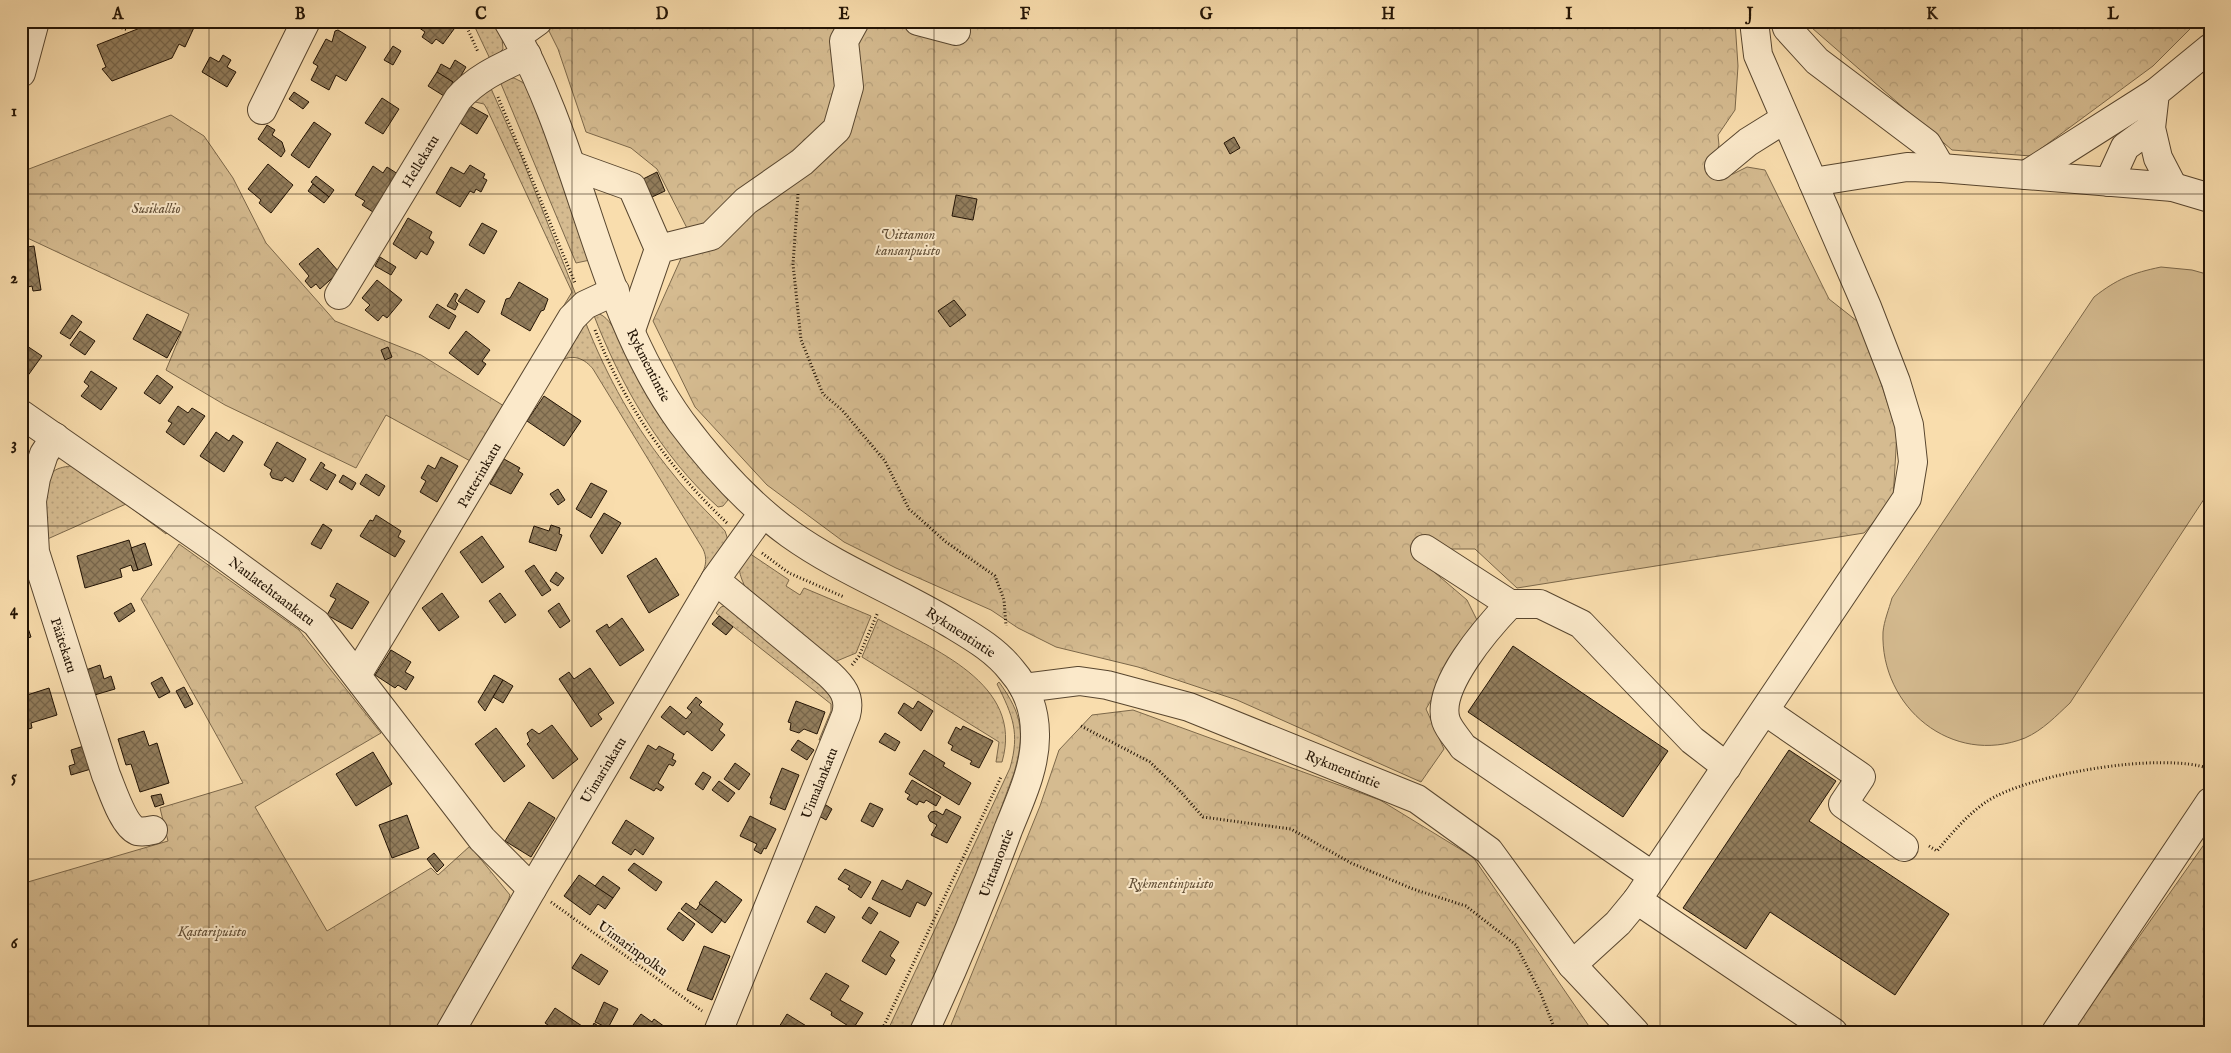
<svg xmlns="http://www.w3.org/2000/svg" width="2231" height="1053" viewBox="0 0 2231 1053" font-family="'IM FELL English',serif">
  <defs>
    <pattern id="grass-dots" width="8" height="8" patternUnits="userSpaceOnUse" patternTransform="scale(1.25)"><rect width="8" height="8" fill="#d5bb90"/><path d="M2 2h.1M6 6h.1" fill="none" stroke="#b7a07b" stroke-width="1.8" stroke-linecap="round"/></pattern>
    <pattern id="forest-crowns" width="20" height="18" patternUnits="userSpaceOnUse" patternTransform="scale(1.25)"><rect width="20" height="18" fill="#d5bb90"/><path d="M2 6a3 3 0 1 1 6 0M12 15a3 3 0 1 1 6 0" fill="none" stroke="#b7a07b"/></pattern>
    <pattern id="building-cross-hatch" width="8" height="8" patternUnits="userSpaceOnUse" patternTransform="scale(1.25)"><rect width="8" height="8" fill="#927d5c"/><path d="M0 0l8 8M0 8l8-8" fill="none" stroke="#77654a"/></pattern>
  </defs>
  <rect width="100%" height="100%" fill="#f9ddad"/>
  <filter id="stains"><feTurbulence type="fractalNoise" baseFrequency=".004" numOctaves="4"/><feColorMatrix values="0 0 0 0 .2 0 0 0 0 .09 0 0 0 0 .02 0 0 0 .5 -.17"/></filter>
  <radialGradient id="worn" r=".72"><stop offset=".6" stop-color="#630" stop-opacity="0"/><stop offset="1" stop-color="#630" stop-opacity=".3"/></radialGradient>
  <g fill="url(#grass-dots)" stroke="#7c684a">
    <polygon points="472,21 492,21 502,37 503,49 491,61"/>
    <polygon points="514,78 524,83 542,121 590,260 576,263 499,79"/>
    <polygon points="489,84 521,156 576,295 546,335 572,292 487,109 484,104 475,102"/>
    <path d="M593 313C612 311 624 351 631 366 656 416 691 459 728 500L723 506 718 507C661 456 620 384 593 313Z"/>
    <path d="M585 321C607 377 635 428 673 474 689 495 708 512 725 531L728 540 700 590 694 587C702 574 710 564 703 549L593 369C585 359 574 354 562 360Z"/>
    <path d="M70 466 82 467 169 529 166 534 126 504 43 541C41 520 37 491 52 473 56 468 64 467 70 466Z"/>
    <path d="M746 551 789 580 786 586 800 595 804 588 871 616 856 653 832 663 745 587C738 571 737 566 746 551Z"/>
    <polygon points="727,605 828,685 838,703 823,741 819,740 831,711 831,704 716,613 721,607"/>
    <path d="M878 619C932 649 1025 683 1002 762H996L999 742 862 657Z"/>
    <path d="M999 682C1023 715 1025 734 1014 773L951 944 910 1032H887L1010 768C1020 733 1013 716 997 684Z"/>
  </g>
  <g fill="url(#forest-crowns)" stroke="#7c684a">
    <polygon points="549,21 1735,21 1738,66 1735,110 1718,135 1719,145 1710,174 1733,174 1747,167 1765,170 1829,299 1862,325 1897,432 1893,500 1864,533 1517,588 1475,549 1451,549 1426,539 1420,560 1467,600 1477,620 1426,709 1444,749 1421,782 1237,700 1138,667 1056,647 1018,628 991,610 896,568 844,542 767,485 695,407 653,321 691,236 657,169 631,148 586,132 558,49 548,29"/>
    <polygon points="1804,21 2198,21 2153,66 2031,156 1952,150"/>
    <polygon points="171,115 204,136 233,178 266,243 335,321 421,355 504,406 472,462 386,415 356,468 225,405 166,370 189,314 21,235 21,172"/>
    <polygon points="179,544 299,630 381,733 255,807 327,931 431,868 438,875 470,846 510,895 501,924 435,1032 21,1032 21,884 168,841 160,808 243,783 141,599"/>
    <polygon points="1133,710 1380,800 1473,857 1593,1032 958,1032 951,1025 1040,806 1059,750 1092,715"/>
    <polygon points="2210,836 2210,1032 2072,1032"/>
  </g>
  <path fill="#d5bb90" stroke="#7c684a" d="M2161 267 2192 270 2210 275V490L2070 703C2056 716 2043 730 2025 738 1952 767 1880 707 1883 632 1884 621 1889 609 1892 598L2094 297C2117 279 2132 273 2161 267Z"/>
  <g fill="url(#building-cross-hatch)" stroke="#231405">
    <polygon points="143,21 197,21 185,47 179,44 172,58 112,81 102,69 106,67 97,45 140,28"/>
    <polygon points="422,21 453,21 457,25 443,44 436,39 432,44 422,37 425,32 418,27"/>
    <polygon points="338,30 366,47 346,81 336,75 329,90 311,80 318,66 313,63 326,39 332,42 335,31"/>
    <polygon points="393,46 401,51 393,65 384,60"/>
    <polygon points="223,55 231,60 227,67 236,72 227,87 202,72 210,57 219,62"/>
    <polygon points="455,60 466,67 456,84 437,72 441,64 450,69"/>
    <polygon points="437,72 453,82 444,96 428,86"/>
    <polygon points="294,92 309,102 303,109 289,99"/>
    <polygon points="382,98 399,109 383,134 365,123"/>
    <polygon points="470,106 488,116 477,134 460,123"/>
    <polygon points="314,122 331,134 309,168 291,155"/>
    <polygon points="267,125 275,130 272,135 282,142 285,151 281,157 258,139"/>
    <polygon points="1234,137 1240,148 1230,154 1224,143"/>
    <polygon points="268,164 293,185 271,213 259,203 261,200 248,189"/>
    <polygon points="470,165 485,174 483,178 487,180 481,192 476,189 474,193 470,191 460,207 436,193 451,167 464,174"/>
    <polygon points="373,166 383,173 387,167 401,176 379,210 375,208 373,212 362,205 365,201 355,195"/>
    <polygon points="657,172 665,191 652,197 643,179"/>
    <polygon points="316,176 334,190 329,197 311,182"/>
    <polygon points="313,184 329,197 324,203 308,191"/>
    <polygon points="956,195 977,199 973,220 952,216"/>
    <polygon points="408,218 432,232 429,238 434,242 427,255 421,251 416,259 393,244"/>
    <polygon points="482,223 497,231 484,254 469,245"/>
    <polygon points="34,246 41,290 33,291 32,286 24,288 21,248"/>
    <polygon points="318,248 339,272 320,289 316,284 311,288 305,281 309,276 299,264"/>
    <polygon points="380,257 396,267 391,275 375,266"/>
    <polygon points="377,280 402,300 387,318 383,315 378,321 365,310 370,305 362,298"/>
    <polygon points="519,282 548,299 544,310 541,311 530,331 501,314 506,299 510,298"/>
    <polygon points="466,289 485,301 478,313 458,301"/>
    <polygon points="455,293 458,295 455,301 458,304 455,310 447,306"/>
    <polygon points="954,300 966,315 950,327 938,311"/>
    <polygon points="437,304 456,316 449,329 429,317"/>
    <polygon points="147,314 181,332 167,358 133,339"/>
    <polygon points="72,315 82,322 70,339 60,333"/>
    <polygon points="80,331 95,341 85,355 70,345"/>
    <polygon points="466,331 490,350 482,361 486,364 478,375 449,353"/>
    <polygon points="21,342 42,356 24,381 21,379"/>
    <polygon points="388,347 392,357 385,360 381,350"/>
    <polygon points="91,371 117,388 101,410 81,396 89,386 84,382"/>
    <polygon points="157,375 173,387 160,404 144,393"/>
    <polygon points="544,396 581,421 564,446 527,421"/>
    <polygon points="178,406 188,413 192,408 205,416 184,445 166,432 172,423 168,421"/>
    <polygon points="216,432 229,441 233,435 243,442 224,472 200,456"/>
    <polygon points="277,442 306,459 293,482 285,477 282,481 272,478 270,474 272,470 264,465"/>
    <polygon points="441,457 458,466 437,502 420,492 426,481 421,478 428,465 435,469"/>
    <polygon points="504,459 520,468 518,471 523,474 511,494 490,484"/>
    <polygon points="321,462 325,465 323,468 336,475 327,490 310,480"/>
    <polygon points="366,474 385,486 379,496 360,484"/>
    <polygon points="343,475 356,483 352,490 339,482"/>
    <polygon points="591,483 607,491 591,518 576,509"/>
    <polygon points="558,489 565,500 558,505 550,494"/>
    <polygon points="604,513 621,523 602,554 590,536"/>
    <polygon points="376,515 401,531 398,537 405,541 395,557 360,536 370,520 373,521"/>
    <polygon points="323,524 332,530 321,549 311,544"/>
    <polygon points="551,525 560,528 559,534 562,535 556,551 529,542 534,526 549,531"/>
    <polygon points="482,536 504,567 482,583 460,552"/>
    <polygon points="129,540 138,570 133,571 131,565 120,569 122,577 85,588 77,556"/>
    <polygon points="145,543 152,565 138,570 131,548"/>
    <polygon points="656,558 679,595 649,613 627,576"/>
    <polygon points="534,565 551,590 542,596 525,571"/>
    <polygon points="556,572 564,578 558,586 550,581"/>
    <polygon points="337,583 369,602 352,629 327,615 336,599 330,596"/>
    <polygon points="442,593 459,617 439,631 422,608"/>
    <polygon points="500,593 516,615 505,623 489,601"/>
    <polygon points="131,603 135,611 119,622 114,613"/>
    <polygon points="559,603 570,621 560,628 548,611"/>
    <polygon points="21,607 31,637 21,640"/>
    <polygon points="719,616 733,627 726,635 712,624"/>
    <polygon points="622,618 644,650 620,666 596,631 607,624 609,628"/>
    <polygon points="1513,646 1668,751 1623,817 1468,712"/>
    <polygon points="391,650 411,662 405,672 414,677 406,690 398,685 395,688 375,675"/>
    <polygon points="100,665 104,679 111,676 115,689 91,696 83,671"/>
    <polygon points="590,668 614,703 598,714 602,719 591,727 559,679 569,672 574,679"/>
    <polygon points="494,675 503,680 485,711 478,702"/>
    <polygon points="162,677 170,692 159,698 151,683"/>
    <polygon points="503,680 513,686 503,703 493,697"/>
    <polygon points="184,687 193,704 185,708 176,691"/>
    <polygon points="49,688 57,715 31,723 32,728 21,731 21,697"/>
    <polygon points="696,697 702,702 699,705 723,724 719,730 725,735 712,751 687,731 684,735 661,717 670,706 686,719 692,712 687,708"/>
    <polygon points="796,701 825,712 817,734 804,729 799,733 790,730 791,723 788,722"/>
    <polygon points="918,701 933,711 921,731 898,713 904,703 913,709"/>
    <polygon points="552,725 578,759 553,779 527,744 530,741 527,733 532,729 539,734"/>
    <polygon points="963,726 993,741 979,768 970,764 972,761 951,750 953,746 948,743 956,727 961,730"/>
    <polygon points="496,728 525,766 504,782 475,744"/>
    <polygon points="144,731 149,746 157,743 169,783 140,792 131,764 126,765 118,739"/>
    <polygon points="885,733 900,742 895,751 879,742"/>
    <polygon points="798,740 814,750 807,760 791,750"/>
    <polygon points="648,745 656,750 659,746 674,754 672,759 676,761 673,766 669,764 658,783 664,787 661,791 656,788 654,791 630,778"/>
    <polygon points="84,746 91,769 71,775 69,766 75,764 71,750"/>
    <polygon points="924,750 945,763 943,766 971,783 959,805 909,774"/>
    <polygon points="1789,750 1836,781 1809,821 1949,914 1895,995 1770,912 1746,949 1683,908"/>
    <polygon points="373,752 392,784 356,806 336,774"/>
    <polygon points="735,763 750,774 739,790 724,779"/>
    <polygon points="782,768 799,775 785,810 770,804 772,798 770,798"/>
    <polygon points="703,772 711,777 703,790 695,784"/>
    <polygon points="912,780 941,797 936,806 926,800 924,803 919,801 917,805 907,799 910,795 905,792"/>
    <polygon points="719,781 735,793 728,802 712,790"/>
    <polygon points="161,794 164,804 155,807 151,796"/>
    <polygon points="529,802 555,818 531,857 505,841"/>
    <polygon points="870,803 883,809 873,827 861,821"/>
    <polygon points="826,805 832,809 826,820 819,816"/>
    <polygon points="946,809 961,817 947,843 931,835 937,825 930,821 928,816 931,812 936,811 943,815"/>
    <polygon points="407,815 419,848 392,858 379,825"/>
    <polygon points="750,816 776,829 766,849 764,848 761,854 754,850 757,844 740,836"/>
    <polygon points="626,820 654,838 643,855 635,849 631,855 612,843"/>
    <polygon points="434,853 444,865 437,872 427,859"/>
    <polygon points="634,863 662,882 656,891 628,870"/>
    <polygon points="845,869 871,882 861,898 848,889 850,886 838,879"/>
    <polygon points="579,875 613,898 605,909 598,904 590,915 564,896"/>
    <polygon points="603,876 620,888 613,898 595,886"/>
    <polygon points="882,880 902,890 907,880 932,893 925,906 917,902 910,917 872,899"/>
    <polygon points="716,881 742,900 725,923 699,903"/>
    <polygon points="686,903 696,910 700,904 722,920 712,933 681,909"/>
    <polygon points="816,906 835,917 825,933 807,922"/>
    <polygon points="869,907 878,913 871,924 862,918"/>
    <polygon points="679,912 695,924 683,941 667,929"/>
    <polygon points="880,931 899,942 890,956 895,960 886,975 862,961"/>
    <polygon points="704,946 730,956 712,1000 687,990"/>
    <polygon points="581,954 608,971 599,985 572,968"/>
    <polygon points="826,973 849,986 840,1000 863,1013 853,1029 831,1015 832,1012 810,999"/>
    <polygon points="604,1002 618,1009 608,1028 595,1022"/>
    <polygon points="555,1008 582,1026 580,1032 558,1032 545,1023"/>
    <polygon points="641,1014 652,1022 654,1019 672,1032 628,1032"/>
    <polygon points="787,1014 816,1032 776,1032"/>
    <polygon points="594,1023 605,1031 605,1032 590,1032"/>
  </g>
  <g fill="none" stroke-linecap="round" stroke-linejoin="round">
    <defs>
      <g id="minor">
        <path d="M508 21C583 147 595 303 681 422 711 462 748 504 790 534 839 569 896 591 948 622 971 636 995 649 1012 671 1027 688 1035 711 1035 734 1036 767 1020 800 1008 830 983 898 955 966 924 1032"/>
        <polyline points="918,21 956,31"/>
        <polyline points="1785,21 1787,28 1817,61 1927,144 1941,168"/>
        <polyline points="517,36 538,21"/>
        <polyline points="21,73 35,21"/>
        <polyline points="262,110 306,21"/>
        <polyline points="571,165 632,187 659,249"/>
        <polyline points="1719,166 1748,142 1785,119"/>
        <polyline points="2026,175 2155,93"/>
        <polyline points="1813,182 1907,167 1941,168 2173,187 2210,198"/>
        <polyline points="2109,182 2125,147 2151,128"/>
        <polyline points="2173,187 2158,158 2151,128 2155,93 2210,48"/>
        <path d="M339 295 458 99C477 77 502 67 527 55"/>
        <polyline points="631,330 659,249 711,236 746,201 802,162 837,129 849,87 844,41 855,21"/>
        <polyline points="21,414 215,549 316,623 482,839 532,889"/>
        <path d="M55 437 44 454 36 478 32 501 35 552 106 775C112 789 123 825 137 831 142 832 149 831 153 830"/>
        <polyline points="1425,549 1510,604"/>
        <path d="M715 580 829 674C842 686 851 697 846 715L718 1032"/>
        <polyline points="357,675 572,318 585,305 615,291"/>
        <polyline points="1024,688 1079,681 1107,685 1189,707 1417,799 1489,851 1572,965 1635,1032"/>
        <polyline points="1765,711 1861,777 1843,804 1904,847"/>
        <path d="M1653 876 1463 747C1458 739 1449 730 1446 721 1435 687 1488 627 1510 604H1540L1581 624 1692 740 1727 767"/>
        <polyline points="1637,900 1833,1032"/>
        <polyline points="1572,965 1618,923 1637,900 1907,498 1913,462 1909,425 1896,382 1867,307 1758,55 1754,21"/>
        <polyline points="450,1032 532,889 715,580 763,513"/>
        <polyline points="2056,1032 2210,802"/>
      </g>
    </defs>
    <use href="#minor" stroke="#58462f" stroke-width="30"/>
    <g stroke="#231405" stroke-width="3" stroke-dasharray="1 2.5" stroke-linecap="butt">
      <polyline points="102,21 128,30"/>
      <polyline points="464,21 478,52"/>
      <polyline points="498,97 575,283"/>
      <polyline points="798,194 793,264 801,340 823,394 842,410 885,461 909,509 946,542 995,576 1004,600 1006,626"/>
      <path d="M595 330C625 406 668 467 727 523"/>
      <polyline points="762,553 789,573 844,597"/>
      <polyline points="852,665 859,656 878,612"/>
      <polyline points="1081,726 1150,762 1179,790 1203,817 1291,829 1351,863 1413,889 1466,906 1516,945 1541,994 1556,1032"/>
      <path d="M1929 846 1937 851C1952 833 1967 815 1986 802 2027 774 2164 751 2210 769"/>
      <polyline points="551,902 702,1011"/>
      <polyline points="21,1006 21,1008"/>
      <polyline points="881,1032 1001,777"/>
    </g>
    <use href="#minor" stroke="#fbe9ca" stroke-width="28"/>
  </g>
  <path fill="none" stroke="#231405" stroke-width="1" stroke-opacity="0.55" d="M209 21V1032M390 21V1032M572 21V1032M753 21V1032M934 21V1032M1116 21V1032M1297 21V1032M1478 21V1032M1660 21V1032M1841 21V1032M2022 21V1032M21 194H2210M21 360H2210M21 526H2210M21 693H2210M21 859H2210"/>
  <g text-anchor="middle" stroke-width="4" stroke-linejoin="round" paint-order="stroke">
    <g font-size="14" fill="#231405" stroke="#fbe9ca">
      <text transform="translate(420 161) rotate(-59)" y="5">Hellekatu</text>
      <text transform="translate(649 365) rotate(63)" y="5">Rykmentintie</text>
      <text transform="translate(479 475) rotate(-60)" y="5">Patterinkatu</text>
      <text transform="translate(272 591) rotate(37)" y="5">Naulatehtaankatu</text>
      <text transform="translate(961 632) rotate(33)" y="5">Rykmentintie</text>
      <text transform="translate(64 645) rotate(72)" y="5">Päätekatu</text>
      <text transform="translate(1343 769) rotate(22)" y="5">Rykmentintie</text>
      <text transform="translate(603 770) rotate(-59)" y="5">Uimarinkatu</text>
      <text transform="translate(819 783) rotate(-68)" y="5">Uimalankatu</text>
      <text transform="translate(996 863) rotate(-69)" y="5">Uittamontie</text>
      <text transform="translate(633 948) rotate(36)" y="5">Uimarinpolku</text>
    </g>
    <g font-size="14" font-style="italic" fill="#614e36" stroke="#fbe9ca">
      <text x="156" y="213">Susikallio</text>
      <text x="908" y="239">Uittamon<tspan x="908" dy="16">kansanpuisto</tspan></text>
      <text x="1171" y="888">Rykmentinpuisto</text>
      <text x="212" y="936">Kastaripuisto</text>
    </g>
  </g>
  <rect width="2231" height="1053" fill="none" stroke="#f9ddad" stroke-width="55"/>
  <rect x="28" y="28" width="2176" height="998" fill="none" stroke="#231405" stroke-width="2"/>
  <g font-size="16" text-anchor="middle" font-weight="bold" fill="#231405">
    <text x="118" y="19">A</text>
    <text x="300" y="19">B</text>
    <text x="481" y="19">C</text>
    <text x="662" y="19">D</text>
    <text x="844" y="19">E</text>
    <text x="1025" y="19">F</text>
    <text x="1206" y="19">G</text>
    <text x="1388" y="19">H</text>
    <text x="1569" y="19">I</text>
    <text x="1750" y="19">J</text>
    <text x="1932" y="19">K</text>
    <text x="2113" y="19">L</text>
    <text x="14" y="116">1</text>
    <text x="14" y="283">2</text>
    <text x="14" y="449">3</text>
    <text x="14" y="615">4</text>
    <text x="14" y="782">5</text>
    <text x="14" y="948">6</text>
  </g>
  <rect width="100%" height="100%" filter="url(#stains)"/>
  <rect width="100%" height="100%" fill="url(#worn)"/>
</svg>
